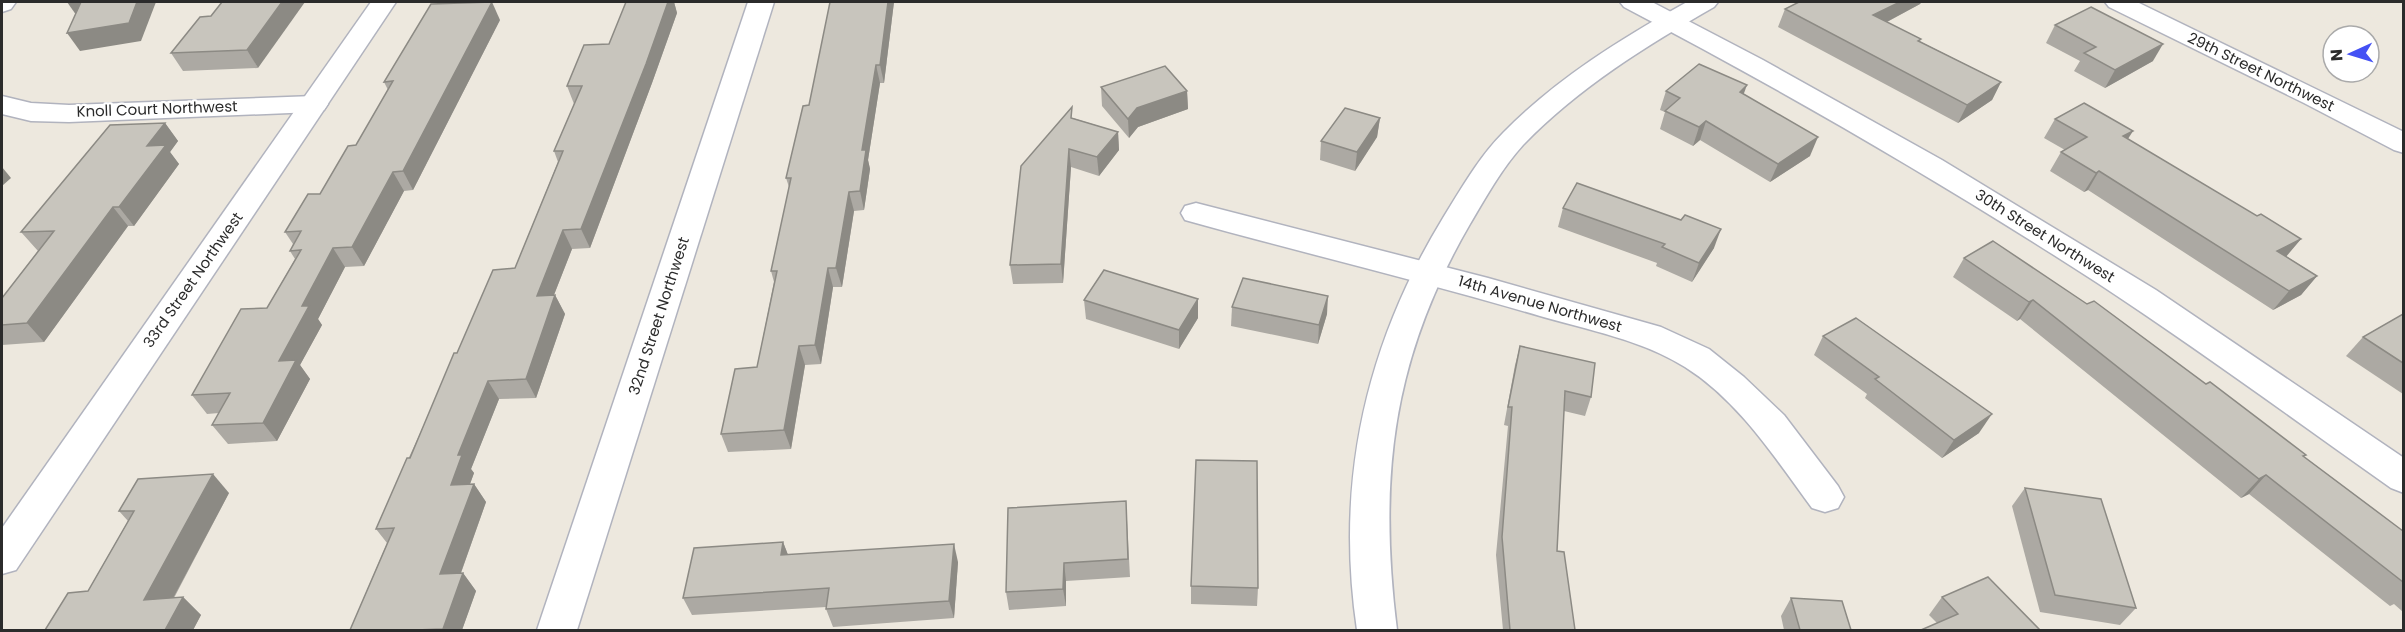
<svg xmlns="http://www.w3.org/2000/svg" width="2405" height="632" viewBox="0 0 2405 632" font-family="Poppins,sans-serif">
  <rect width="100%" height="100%" fill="#ede8de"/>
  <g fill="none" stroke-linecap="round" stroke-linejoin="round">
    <defs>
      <g id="minor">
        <polygon points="2,2 16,2 11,9 2,12"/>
        <polygon points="748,2 774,2 577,630 537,630"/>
        <path d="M1620 2H1652L1763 60 1942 160 2156 290 2404 458V493L2391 488C2293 419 2197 348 2096 282 1943 183 1786 92 1624 7Z"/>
        <polygon points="2105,2 2137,2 2404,132 2404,153 2394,150 2304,103 2109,7"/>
        <polygon points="314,96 324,98 328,104 324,110 314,112 69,122 31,121 2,114 2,96 31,103 69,105"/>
        <path d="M1196 203 1488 278 1661 327 1709 349 1744 377 1784 415 1838 486 1844 497 1838 508 1825 512 1812 508C1775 458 1739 401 1685 367 1642 340 1588 330 1540 316 1422 281 1303 253 1185 220L1181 213 1185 206Z"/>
      </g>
      <g id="tertiary">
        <polygon points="371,2 396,2 16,570 2,574 2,528"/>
        <path d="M1687 2H1718L1714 7C1646 46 1578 88 1523 145 1502 168 1486 197 1470 224 1392 358 1378 478 1397 630H1357C1335 482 1365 346 1443 218 1461 189 1479 157 1503 133 1556 79 1622 38 1687 2Z"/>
      </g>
    </defs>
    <use href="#minor" stroke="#b1b3be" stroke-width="3"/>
    <use href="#tertiary" stroke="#b1b3be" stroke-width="3"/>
    <use href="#minor" fill="#fff" fill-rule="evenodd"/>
    <use href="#tertiary" fill="#fff" fill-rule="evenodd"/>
  </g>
  <g fill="#aca9a3">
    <polygon points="222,2 258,68 183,71 171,53 211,16"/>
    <polygon points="668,2 674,2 677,13 652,83 590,248 572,249 554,295 555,295 565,314 536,398 499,399 471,469 474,473 470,484 474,484 486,502 461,573 463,573 476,591 462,630 350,630 387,543 376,529 457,353 515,268 558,162 554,151 574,104 567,86 609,44"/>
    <polygon points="894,2 884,83 880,83 868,160 870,169 864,210 854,211 842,287 833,287 821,364 805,365 791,449 728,452 721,434 757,367 774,282 771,271 789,187 786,178 809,105"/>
    <polygon points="1920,4 1887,22 1921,39 1920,41 2001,82 1992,100 1958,123 1778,27 1785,9"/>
    <polygon points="500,20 413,190 404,191 364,266 345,267 318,319 322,325 300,365 310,379 277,441 228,444 212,425 219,413 207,414 192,395 267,308 295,259 290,251 293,244 285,232 320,194 356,145 388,90 384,82"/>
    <polygon points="2055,25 2153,61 2105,88 2074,71 2080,61 2046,43"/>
    <polygon points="1101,87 1187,91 1188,109 1138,127 1129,138 1102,106"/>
    <polygon points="1666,91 1744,94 1810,156 1770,182 1700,140 1693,146 1660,129 1665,112 1660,110"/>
    <polygon points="1073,118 1118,132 1119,150 1099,176 1071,167 1063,283 1013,284 1010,265"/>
    <polygon points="1380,118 1377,137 1355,171 1320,160 1321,141"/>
    <polygon points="2055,119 2128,139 2257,216 2301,239 2286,256 2317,276 2301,295 2273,310 2088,190 2084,192 2050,171 2061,152 2065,150 2044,138"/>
    <polygon points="165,123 178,141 170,152 179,164 134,226 128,226 44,342 2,345 2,298 38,251 21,232"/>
    <polygon points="1563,208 1714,248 1692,282 1656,266 1657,263 1558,227"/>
    <polygon points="1964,258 2206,384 2403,531 2403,612 2394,604 2390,606 2249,494 2241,498 2020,319 2017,321 1953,277"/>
    <polygon points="1198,299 1198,318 1179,349 1086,319 1084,300"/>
    <polygon points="1232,307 1327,314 1318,344 1231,326"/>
    <polygon points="2403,314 2403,394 2346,356 2363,337"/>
    <polygon points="1823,336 1979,433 1942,458 1865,398 1867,394 1814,355"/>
    <polygon points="1520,346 1591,397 1585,416 1564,411 1557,551 1575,630 1503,630 1496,555 1508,426 1504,425 1515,365"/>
    <polygon points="2025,488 2136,608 2120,625 2040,612 2012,506"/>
    <polygon points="229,493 174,598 183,597 201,615 193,630 45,630 88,591 128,521 119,511"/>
    <polygon points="1126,501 1130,577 1066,581 1066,606 1009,610 1006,592"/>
    <polygon points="783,542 788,555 958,562 954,618 833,627 826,609 826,607 692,615 683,598"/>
    <polygon points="1191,586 1258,588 1257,606 1191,604"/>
    <polygon points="1942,597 2040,630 1937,623 1929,615"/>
    <polygon points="1791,598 1851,630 1784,630 1781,616"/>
  </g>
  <g fill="#8c8a84">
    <polygon points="67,2 85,2 79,19"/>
    <polygon points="137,2 156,2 141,41 80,51 67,33"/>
    <polygon points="282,2 305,2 258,68 247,50"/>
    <polygon points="492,2 500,20 413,190 403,171"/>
    <polygon points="668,2 674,2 677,13 652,83 590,248 581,229"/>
    <polygon points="888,2 894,2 884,83 880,65"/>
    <polygon points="1900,2 1922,2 1920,4 1866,33 1873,15"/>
    <polygon points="2163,44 2153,61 2105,88 2115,70"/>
    <polygon points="876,65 880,83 868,160 870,169 864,210 860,191 862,150"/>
    <polygon points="2001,82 1992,100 1958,123 1967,105"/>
    <polygon points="1747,85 1740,104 1740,92"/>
    <polygon points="1187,91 1188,109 1138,127 1129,138 1128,119 1137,108"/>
    <polygon points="1380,118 1377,137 1355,171 1357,152"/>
    <polygon points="1706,121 1700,140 1693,146 1699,127"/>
    <polygon points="165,123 178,141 170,152 179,164 134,226 119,207 147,146"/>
    <polygon points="2133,131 2121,150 2123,136"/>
    <polygon points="1118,132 1119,150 1099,176 1097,157"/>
    <polygon points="1818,137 1810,156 1770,182 1778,164"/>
    <polygon points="1069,149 1071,167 1063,283 1061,264"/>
    <polygon points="2,167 11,178 2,186"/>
    <polygon points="2099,171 2088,190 2084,192 2096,173"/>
    <polygon points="393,172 404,191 364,266 352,247"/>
    <polygon points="849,192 854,211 842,287 836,268"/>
    <polygon points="113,207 128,226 44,342 27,323"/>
    <polygon points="1721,229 1714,248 1692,282 1699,263"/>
    <polygon points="563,230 572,249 546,315 537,296"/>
    <polygon points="2301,239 2285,258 2277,251"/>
    <polygon points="333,248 345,267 318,319 322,325 300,365 310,379 277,441 263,423 279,361 302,306"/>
    <polygon points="828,268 833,287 821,364 815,345"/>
    <polygon points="2317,276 2301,295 2273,310 2289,291"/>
    <polygon points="555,295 565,314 536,398 526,379"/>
    <polygon points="1328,296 1327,314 1318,344 1319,325"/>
    <polygon points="1198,299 1198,318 1179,349 1179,330"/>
    <polygon points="2033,300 2020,319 2017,321 2029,302"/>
    <polygon points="799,346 805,365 791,449 784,430"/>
    <polygon points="488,381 499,399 471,469 474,473 463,503 451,485 458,455"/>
    <polygon points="1992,414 1979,433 1942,458 1954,440"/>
    <polygon points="213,474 229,493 163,617 144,600"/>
    <polygon points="2266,475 2249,494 2241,498 2259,479"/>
    <polygon points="474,484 486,502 454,592 440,574"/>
    <polygon points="783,542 790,560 781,555"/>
    <polygon points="954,544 958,562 954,618 949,601"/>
    <polygon points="1064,563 1066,581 1066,606 1063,589"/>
    <polygon points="463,573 476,591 462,630 444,630 443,629"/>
    <polygon points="183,597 201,615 193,630 165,630"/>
  </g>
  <g fill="#c8c5bd" stroke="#8c8a84" stroke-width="1.5">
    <polygon points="81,2 137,2 129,23 67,33"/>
    <polygon points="222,2 282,2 247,50 171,53 200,17 211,16"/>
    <polygon points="492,2 403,171 393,172 352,247 333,248 302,306 309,306 279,361 296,360 263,423 212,425 230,393 192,395 241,309 267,308 301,250 290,251 301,231 285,232 308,194 320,194 348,146 356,145 393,81 384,82 431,4"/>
    <polygon points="626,2 668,2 646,64 581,229 563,230 537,296 555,295 526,379 488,381 458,455 462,455 451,485 474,484 440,574 463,573 443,629 415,630 350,630 394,528 376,529 407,458 410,458 454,353 457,353 493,270 515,268 563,151 554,151 582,86 567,86 584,45 609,44"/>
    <polygon points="830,2 888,2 880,65 876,65 862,150 866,150 860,191 849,192 836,268 828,268 815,345 799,346 784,430 721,434 735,369 757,367 777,271 771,271 791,178 786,178 803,106 809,105"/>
    <polygon points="1799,2 1900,2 1873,15 1921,39 1918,41 2001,82 1967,105 1785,9"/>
    <polygon points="2091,7 2163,44 2115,70 2084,53 2096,47 2055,25"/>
    <polygon points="1699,64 1747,85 1740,92 1818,137 1778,164 1706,121 1699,127 1665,111 1680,98 1666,91"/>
    <polygon points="1165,66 1187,91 1137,108 1128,119 1101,87"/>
    <polygon points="2084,103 2133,131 2123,136 2257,216 2261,214 2301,239 2277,251 2317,276 2289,291 2099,171 2096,173 2061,152 2087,137 2055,119"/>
    <polygon points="1072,107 1071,118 1118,132 1097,157 1069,149 1061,264 1010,265 1021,166"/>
    <polygon points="1345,108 1380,118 1357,152 1321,141"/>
    <polygon points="165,123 147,146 166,145 119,207 113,207 27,323 2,325 2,298 54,231 21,232 110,125"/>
    <polygon points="1577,183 1681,220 1685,215 1721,229 1699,263 1662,247 1665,244 1563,208"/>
    <polygon points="1993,241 2087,304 2094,301 2206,384 2210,382 2306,455 2303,456 2403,531 2403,582 2266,475 2259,479 2033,300 2029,302 1964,258"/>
    <polygon points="1104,270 1198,299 1179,330 1084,300"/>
    <polygon points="1243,278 1328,296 1319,325 1232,307"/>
    <polygon points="2403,314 2403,363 2363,337"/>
    <polygon points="1856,318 1992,414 1954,440 1875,379 1879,377 1823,336"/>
    <polygon points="1520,346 1595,363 1591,397 1565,391 1557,551 1564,552 1575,630 1510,630 1502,537 1512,407 1508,407"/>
    <polygon points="1196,460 1257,461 1258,588 1191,586"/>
    <polygon points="213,474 144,600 183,597 165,630 45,630 68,593 88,591 134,511 119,511 138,479"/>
    <polygon points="2025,488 2101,499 2136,608 2055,595"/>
    <polygon points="1126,501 1128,559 1064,563 1063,589 1006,592 1008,508"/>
    <polygon points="783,542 781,555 954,544 949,601 826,609 829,588 683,598 694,548"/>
    <polygon points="1988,577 2040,630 1921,630 1958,614 1942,597"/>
    <polygon points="1791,598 1842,601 1851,630 1800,630"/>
  </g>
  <g text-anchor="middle" stroke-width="4.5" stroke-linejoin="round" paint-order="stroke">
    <g font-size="15" fill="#2b2b2b" stroke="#fff">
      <text transform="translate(2261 72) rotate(26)" y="5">29th Street Northwest</text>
      <text transform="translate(157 109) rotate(-2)" y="5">Knoll Court Northwest</text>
      <text transform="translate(2045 236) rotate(32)" y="5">30th Street Northwest</text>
      <text transform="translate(193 280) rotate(-55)" y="5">33rd Street Northwest</text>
      <text transform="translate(1540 304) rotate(16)" y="5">14th Avenue Northwest</text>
      <text transform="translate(659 316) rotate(-72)" y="5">32nd Street Northwest</text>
    </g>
  </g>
  <rect width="2405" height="632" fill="none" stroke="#2b2b2b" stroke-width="6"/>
  <g transform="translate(2351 54) rotate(266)"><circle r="28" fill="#ffffff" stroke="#aaaaaa" stroke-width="1.5"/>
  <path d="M0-4.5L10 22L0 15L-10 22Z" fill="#4451f4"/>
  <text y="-9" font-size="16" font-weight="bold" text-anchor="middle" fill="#2b2b2b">N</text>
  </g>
</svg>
